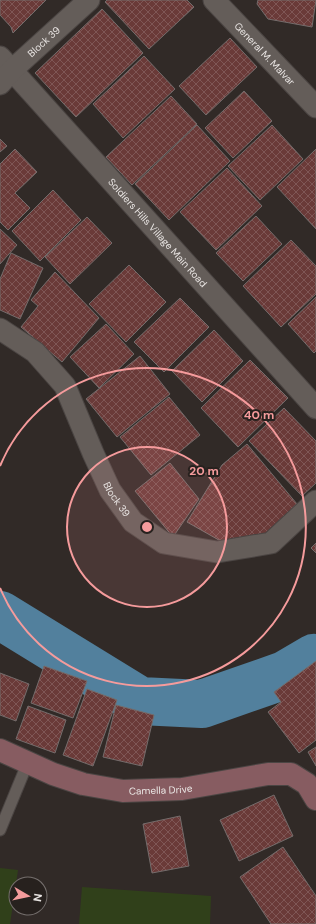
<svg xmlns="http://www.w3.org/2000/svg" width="316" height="924" viewBox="0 0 316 924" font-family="'DM Sans',sans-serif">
  <defs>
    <pattern id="building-cross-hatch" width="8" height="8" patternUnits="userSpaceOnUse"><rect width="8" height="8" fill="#6a3a38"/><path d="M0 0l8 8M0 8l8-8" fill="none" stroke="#7f5655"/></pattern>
  </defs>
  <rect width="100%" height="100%" fill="#312a27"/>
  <g fill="#30401a">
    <polygon points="0,868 18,870 10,924 0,924"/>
    <polygon points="82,887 211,896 210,924 79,924"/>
  </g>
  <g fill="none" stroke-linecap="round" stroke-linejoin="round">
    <polyline stroke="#52809d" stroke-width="48" points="0,615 140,701 202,704 285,675 314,658 316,659"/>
  </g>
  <g fill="url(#building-cross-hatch)" stroke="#746c6b">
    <polygon points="0,0 46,0 13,33 11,27 0,15"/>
    <polygon points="107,0 187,0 194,7 149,49 105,2"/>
    <polygon points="258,0 316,0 312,27 268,19 257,4"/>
    <polygon points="102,9 143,53 76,117 35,73"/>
    <polygon points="230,38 257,67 206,115 179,86"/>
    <polygon points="144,56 175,89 123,138 93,104"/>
    <polygon points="244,91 272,121 233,158 205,128"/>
    <polygon points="171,96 197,124 132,185 106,157"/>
    <polygon points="197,125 230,161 169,220 135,184"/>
    <polygon points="272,125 303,159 260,200 228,166"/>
    <polygon points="0,139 7,146 0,152"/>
    <polygon points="15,149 37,172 15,193 30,208 8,230 0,222 0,164"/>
    <polygon points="316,149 316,229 277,187"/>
    <polygon points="227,168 262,206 216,250 180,212"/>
    <polygon points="53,190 81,220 40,261 12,231"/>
    <polygon points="256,216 282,244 243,281 216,253"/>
    <polygon points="87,217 112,243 70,284 45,257"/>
    <polygon points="0,229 17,245 0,264"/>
    <polygon points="291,240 316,266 316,294 281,327 243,286"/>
    <polygon points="11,253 43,268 20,319 0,310 0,279"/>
    <polygon points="129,265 166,302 126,342 89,304"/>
    <polygon points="55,272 99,318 62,362 21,327 38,306 31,300"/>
    <polygon points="316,297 316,351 314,353 288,324"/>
    <polygon points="180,298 209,327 164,372 134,342"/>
    <polygon points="106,324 134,354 99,388 70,357"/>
    <polygon points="214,330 243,361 202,402 172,371"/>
    <polygon points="140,356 170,394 117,437 86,399"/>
    <polygon points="250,360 288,398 238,447 201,408"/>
    <polygon points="169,397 200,435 151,475 120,437"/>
    <polygon points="284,408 316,441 316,483 302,496 249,441"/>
    <polygon points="247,444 297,504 270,535 233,548 187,522 222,465"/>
    <polygon points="170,463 199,499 173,537 135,491"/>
    <polygon points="316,543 316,553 311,548"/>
    <polygon points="316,661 316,740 299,753 268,712 281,702 274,692"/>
    <polygon points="44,666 87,681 73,718 31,703"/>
    <polygon points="0,673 29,684 16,721 0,715"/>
    <polygon points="87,689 117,700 93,766 63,755"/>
    <polygon points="116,705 154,715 142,766 103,757"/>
    <polygon points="28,706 66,720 55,753 16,739"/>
    <polygon points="316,747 316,766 308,752"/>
    <polygon points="274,795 293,836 239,861 220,820"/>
    <polygon points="180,816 189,866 152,873 143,824"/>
    <polygon points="283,847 316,896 316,924 271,924 240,877"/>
  </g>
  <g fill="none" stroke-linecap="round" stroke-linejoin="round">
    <defs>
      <polyline id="lane" points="0,830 28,762"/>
      <g id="street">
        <path id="s1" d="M214 0 316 107"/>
        <path id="s2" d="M0 57 316 408"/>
        <path id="s3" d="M0 84 12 70 89 0"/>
        <path id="s4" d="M0 329 35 352 65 386 93 453 110 490 133 522 164 543 217 552 271 543 316 501"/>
      </g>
      <g id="secondary">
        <path id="s5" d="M0 750 53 774 83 784 123 791 182 789 268 774H291L307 784 316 799"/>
      </g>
    </defs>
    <use href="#lane" stroke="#4b4543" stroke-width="13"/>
    <use href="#street" stroke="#4b4543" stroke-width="23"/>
    <use href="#secondary" stroke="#4b4543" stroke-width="24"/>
    <use href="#lane" stroke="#645d59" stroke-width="11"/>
    <use href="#street" stroke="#645d59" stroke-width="21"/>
    <use href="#secondary" stroke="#875c61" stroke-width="22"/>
  </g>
  <circle cx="147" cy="527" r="80" fill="#f59b9c" fill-opacity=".12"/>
  <g fill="none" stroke="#f59b9c" stroke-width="2">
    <circle cx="147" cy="527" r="80"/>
    <path d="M0 466A159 159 0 1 1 0 588"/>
  </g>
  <g text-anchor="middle" stroke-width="4" stroke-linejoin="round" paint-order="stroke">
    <g font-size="10" fill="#e9e5e3" stroke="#27211e">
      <text dy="4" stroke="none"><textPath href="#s3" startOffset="61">Block 39</textPath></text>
      <text dy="4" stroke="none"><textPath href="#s1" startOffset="74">General M. Malvar</textPath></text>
      <text dy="4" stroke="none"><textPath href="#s2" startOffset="236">Soldiers Hills Village Main Road</textPath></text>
      <text dy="4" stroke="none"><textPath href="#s4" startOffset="212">Block 39</textPath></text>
      <text dy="4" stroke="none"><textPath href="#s5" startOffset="168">Camella Drive</textPath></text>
    </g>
  </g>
  <circle cx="147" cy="527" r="6" fill="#f59b9c" stroke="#27211e" stroke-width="2"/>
  <g font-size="12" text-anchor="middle" font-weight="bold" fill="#f59b9c" stroke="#27211e" stroke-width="4" stroke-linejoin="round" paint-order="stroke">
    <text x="259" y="419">40 m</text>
    <text x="204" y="475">20 m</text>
  </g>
  <g transform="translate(28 896) rotate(99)"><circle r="19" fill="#27211e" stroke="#756f6d"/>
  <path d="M0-3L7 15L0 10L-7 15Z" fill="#f59b9c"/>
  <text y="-6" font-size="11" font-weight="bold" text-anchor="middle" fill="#e9e5e3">N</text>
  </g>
</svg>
